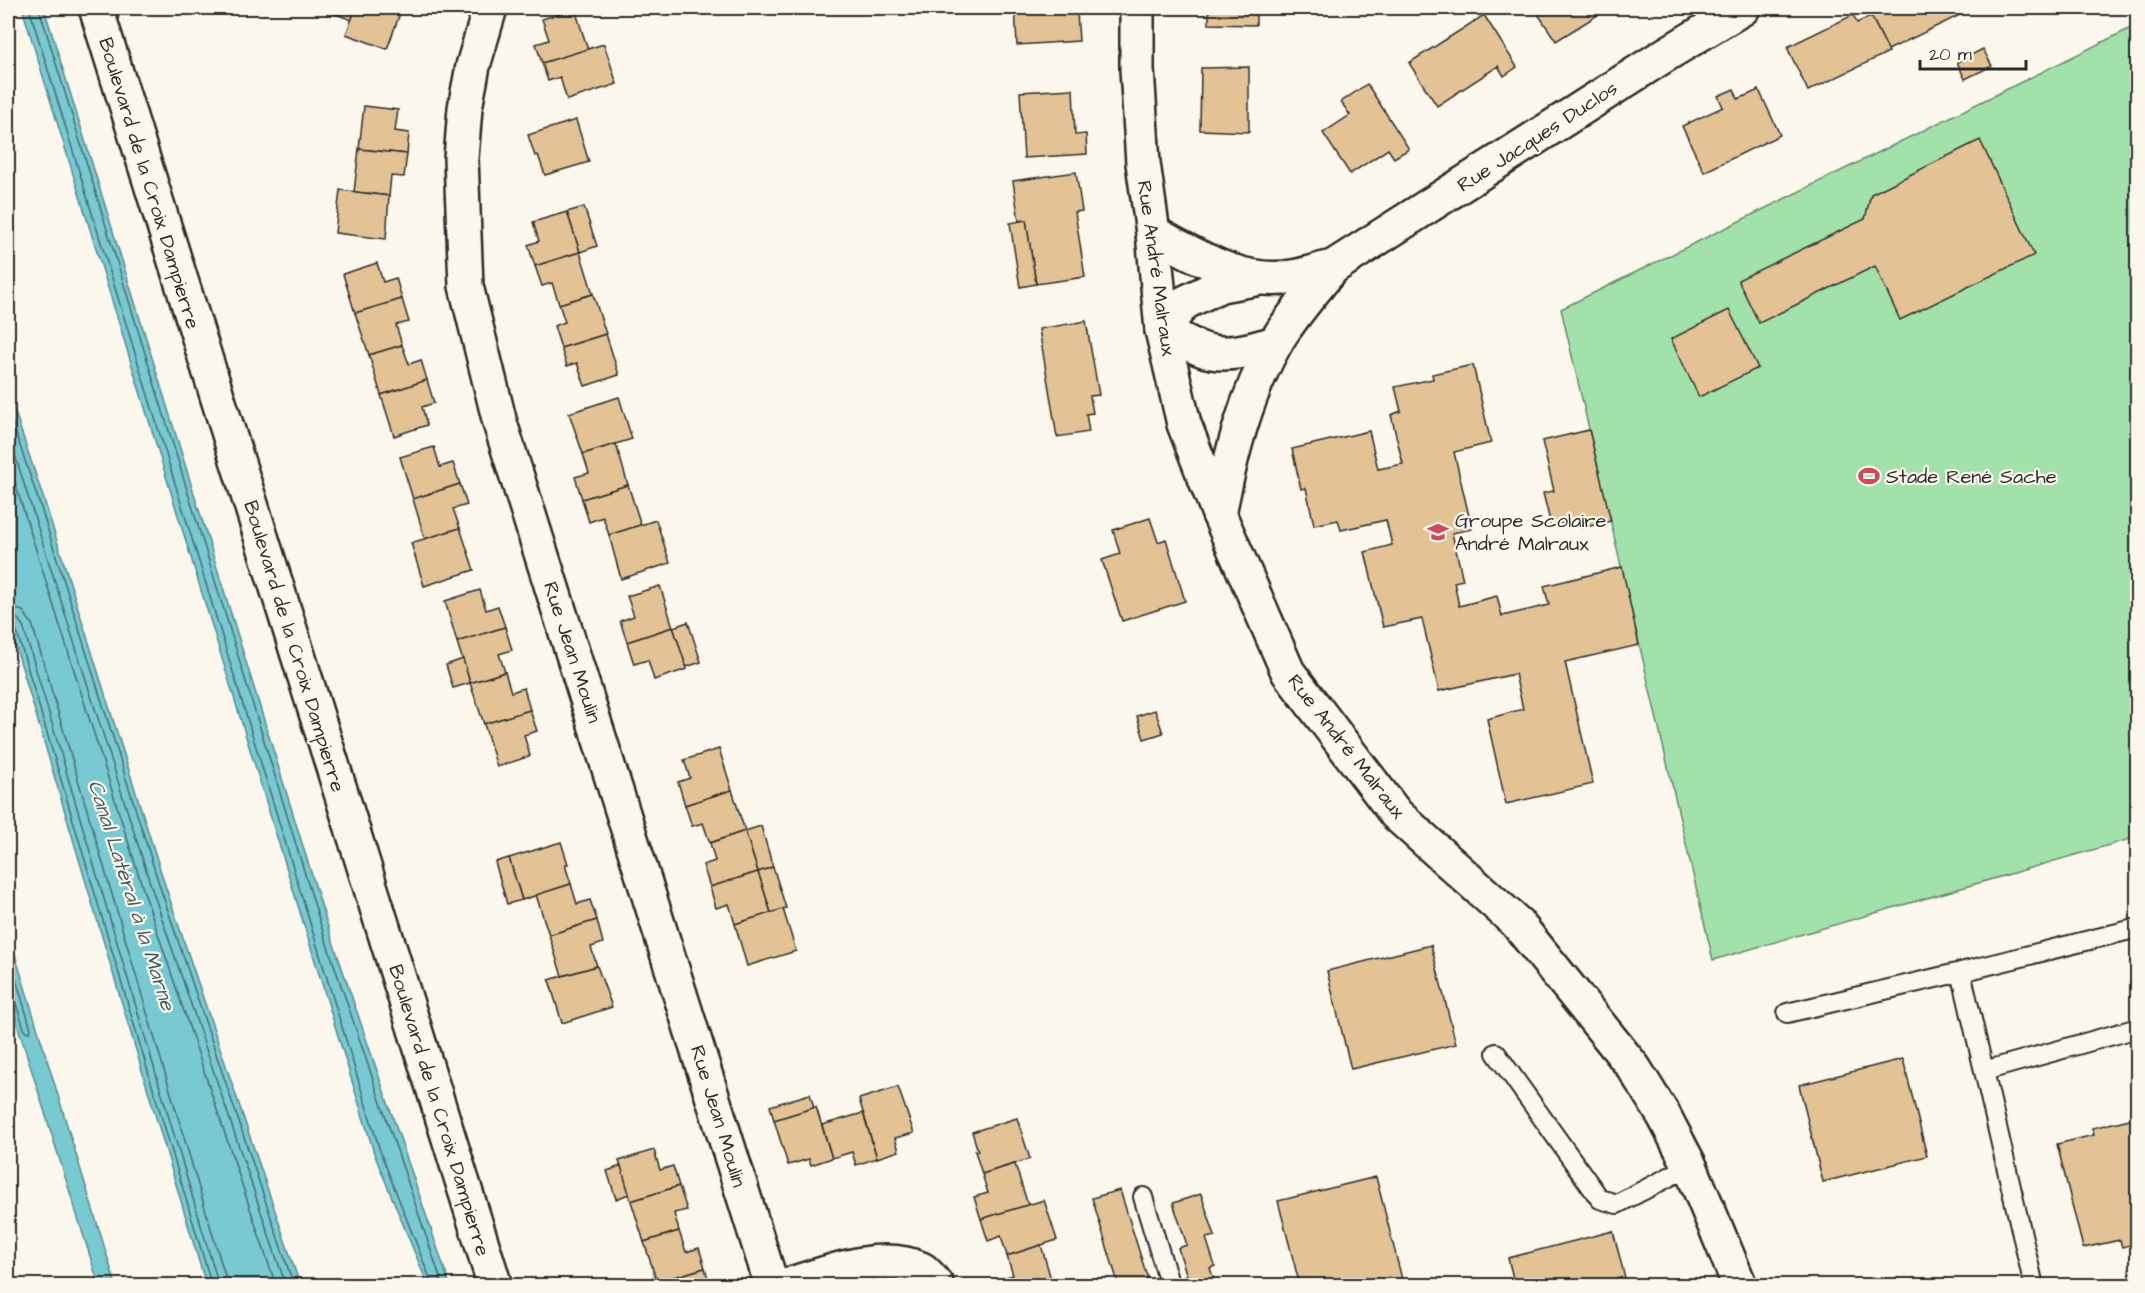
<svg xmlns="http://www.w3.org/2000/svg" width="2145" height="1293" viewBox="0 0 2145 1293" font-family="'Architects Daughter',sans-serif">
  <rect width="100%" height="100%" fill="#fbf7ec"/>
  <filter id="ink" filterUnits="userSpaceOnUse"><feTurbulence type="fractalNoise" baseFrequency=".0167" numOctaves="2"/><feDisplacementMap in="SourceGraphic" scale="12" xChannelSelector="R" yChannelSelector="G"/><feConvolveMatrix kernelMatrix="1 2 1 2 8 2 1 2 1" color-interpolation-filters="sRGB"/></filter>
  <g filter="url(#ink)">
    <polygon fill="#a2e2aa" stroke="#66866a" stroke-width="1.5" points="2137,25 2137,837 1713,960 1561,309"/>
    <g fill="#78c9d2" stroke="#598a8f" stroke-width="1.5">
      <polygon points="22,8 44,8 327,924 450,1285 428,1285 375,1156"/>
      <polygon points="8,391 46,506 165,885 300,1285 206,1285 8,621"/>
      <polygon points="8,932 116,1285 99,1285 8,995"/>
    </g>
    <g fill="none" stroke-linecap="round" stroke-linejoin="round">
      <g stroke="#4a6a6e" stroke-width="1.5">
        <polyline points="29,8 381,1154 433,1286"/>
        <polyline points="39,8 321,926 443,1286"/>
        <polyline points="8,410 41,508 160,887 294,1286"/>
        <polyline points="8,433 152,889 286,1286"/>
        <polyline points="8,461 144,892 276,1286"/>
        <polyline points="8,607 23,611 32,624 228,1286"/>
        <polyline points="8,616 18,619 23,626 219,1286"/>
        <polyline points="8,623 13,624 16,629 212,1286"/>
        <polyline points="8,953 31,1029 30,1032 25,1031 15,1001 8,997"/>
      </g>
    </g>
    <g fill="#e3c396" stroke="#2b2b2b" stroke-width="1.5">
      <polygon points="319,8 356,8 352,20"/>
      <polygon points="356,8 402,8 387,49 346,34"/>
      <polygon points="1015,8 1066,8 1067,13 1077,13 1079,41 1017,45"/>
      <polygon points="1209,8 1256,8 1256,25 1209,24"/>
      <polygon points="1534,8 1609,8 1556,41"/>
      <polygon points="1867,8 1956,8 1960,15 1888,50"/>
      <polygon points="575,9 588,50 542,63 536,44 549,40 542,19"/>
      <polygon points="1484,15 1517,67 1504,76 1498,66 1437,106 1409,63"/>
      <polygon points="1853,15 1857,23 1871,16 1889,52 1808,91 1787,47"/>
      <polygon points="604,44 617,84 567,100 560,77 548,81 542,63"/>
      <polygon points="1983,49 1992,66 1965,79 1957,62"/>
      <polygon points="1249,67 1249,132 1200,130 1201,68"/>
      <polygon points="1367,84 1409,149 1394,158 1388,149 1350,174 1323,133 1350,115 1341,102"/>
      <polygon points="1073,89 1075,135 1086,134 1087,154 1024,158 1020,92"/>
      <polygon points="1734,89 1738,99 1759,90 1780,135 1704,172 1682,126 1723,107 1718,96"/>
      <polygon points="364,106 398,110 395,131 409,133 407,154 359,149"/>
      <polygon points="576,120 589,162 545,175 538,155 535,156 528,135"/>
      <polygon points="1980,140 2034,255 1900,320 1875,266 1759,323 1738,280 1865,219 1871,194"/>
      <polygon points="359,149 407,154 404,177 391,176 389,196 354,192"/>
      <polygon points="1076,172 1082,211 1075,212 1085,277 1036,284 1026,220 1019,221 1013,181"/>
      <polygon points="340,190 389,196 386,239 335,233"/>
      <polygon points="584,207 597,246 580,252 567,212"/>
      <polygon points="567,212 580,252 535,266 528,245 539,241 533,222"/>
      <polygon points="1026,220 1036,284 1020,287 1010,223"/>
      <polygon points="580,252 593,294 559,304 552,283 542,286 535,266"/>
      <polygon points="377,263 383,282 396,278 402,299 355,313 343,274"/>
      <polygon points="593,294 606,334 561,348 554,326 565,322 559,304"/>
      <polygon points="402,299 409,322 396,325 402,345 369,355 355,313"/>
      <polygon points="1729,310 1758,368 1699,397 1671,339"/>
      <polygon points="1086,321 1099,395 1090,396 1093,413 1086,414 1089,432 1057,437 1039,329"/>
      <polygon points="606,334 619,375 585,386 577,363 567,366 561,348"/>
      <polygon points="402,345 409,364 421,360 427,380 381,395 369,355"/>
      <polygon points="1473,365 1491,443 1454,452 1472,529 1452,533 1463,580 1454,582 1459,606 1497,596 1502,616 1549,605 1544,586 1622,567 1639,645 1565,662 1593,784 1506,804 1487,719 1523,709 1515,674 1439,691 1422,619 1383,627 1365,552 1392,545 1386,520 1341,530 1338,520 1314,525 1306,488 1301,489 1292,449 1369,431 1378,469 1403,464 1391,415 1401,411 1395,387 1433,379 1432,374"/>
      <polygon points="427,380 434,403 422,407 427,425 394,436 381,395"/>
      <polygon points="619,397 632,439 583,454 569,413"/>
      <polygon points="1589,430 1611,521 1581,528 1579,519 1551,525 1543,493 1554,491 1542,441"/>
      <polygon points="616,444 628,485 582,499 575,477 589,473 583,454"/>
      <polygon points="434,447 440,467 453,463 460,484 413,499 400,457"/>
      <polygon points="460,484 467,505 453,509 460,528 425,539 413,499"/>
      <polygon points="628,485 641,525 609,535 603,517 589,522 582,499"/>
      <polygon points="1150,518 1158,542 1166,539 1185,601 1122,621 1102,560 1120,554 1113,530"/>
      <polygon points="656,520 670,563 621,579 609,535"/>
      <polygon points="460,528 474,570 424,586 411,543"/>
      <polygon points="660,586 673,627 627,642 620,621 634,616 627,596"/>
      <polygon points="480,590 486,610 498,606 505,627 457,642 445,601"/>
      <polygon points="688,622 701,662 686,667 673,627"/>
      <polygon points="505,627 512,650 499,654 505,672 470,683 457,642"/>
      <polygon points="673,627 687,669 654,680 648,660 634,664 627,642"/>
      <polygon points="463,659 470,683 453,688 446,665"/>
      <polygon points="505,672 511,692 524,688 530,710 484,724 470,683"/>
      <polygon points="530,710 537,731 524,735 530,756 497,767 484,724"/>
      <polygon points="1155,710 1163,733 1144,739 1137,716"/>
      <polygon points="719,749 732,790 685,805 678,782 690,778 684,760"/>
      <polygon points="732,790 745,831 710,843 703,823 692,826 685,805"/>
      <polygon points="761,826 773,867 758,872 745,831"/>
      <polygon points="745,831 758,872 710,887 703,865 715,861 710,843"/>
      <polygon points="561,842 568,864 565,865 571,884 522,900 509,858"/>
      <polygon points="509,858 522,900 507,904 495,862"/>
      <polygon points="773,867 786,908 771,913 758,872"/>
      <polygon points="758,872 771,913 735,924 729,904 716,908 710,887"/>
      <polygon points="571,884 577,904 590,900 597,920 549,935 536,895"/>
      <polygon points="783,909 796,951 747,966 735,924"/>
      <polygon points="597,920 603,943 591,947 597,966 562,976 549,935"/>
      <polygon points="1431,945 1456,1044 1351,1069 1327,971"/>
      <polygon points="597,966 612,1007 562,1023 549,980"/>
      <polygon points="1903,1059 1927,1156 1823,1182 1799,1085"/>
      <polygon points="898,1087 914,1133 895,1138 899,1151 877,1158 859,1099"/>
      <polygon points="810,1094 814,1108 774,1120 770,1106"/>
      <polygon points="816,1107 832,1158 811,1165 809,1159 788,1165 774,1120"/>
      <polygon points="863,1113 877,1158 856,1165 852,1152 832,1158 822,1125"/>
      <polygon points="2138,1117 2138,1243 2122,1247 2120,1240 2083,1248 2057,1144 2094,1135 2092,1128"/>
      <polygon points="1017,1118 1030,1159 982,1174 975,1151 978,1151 972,1132"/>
      <polygon points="654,1150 660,1170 673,1166 679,1186 631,1201 619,1161"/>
      <polygon points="1015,1164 1028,1205 981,1219 974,1197 988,1193 982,1174"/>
      <polygon points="621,1166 629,1194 616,1199 607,1171"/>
      <polygon points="1376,1177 1403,1283 1393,1286 1300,1286 1278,1201"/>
      <polygon points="679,1186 687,1210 674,1213 679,1231 644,1242 631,1201"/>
      <polygon points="1120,1190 1150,1286 1119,1286 1092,1198"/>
      <polygon points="1201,1194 1215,1236 1206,1238 1215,1266 1210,1268 1216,1286 1186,1286 1183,1277 1187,1276 1178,1248 1187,1245 1173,1203"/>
      <polygon points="1044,1200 1057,1240 1007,1256 1001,1236 988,1241 981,1219"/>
      <polygon points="679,1231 686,1252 699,1248 705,1268 657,1282 644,1242"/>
      <polygon points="1613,1231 1627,1286 1515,1286 1508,1258"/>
      <polygon points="1041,1245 1053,1286 1002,1286 1000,1279 1013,1275 1007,1256"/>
      <polygon points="705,1268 710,1286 658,1286 657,1282"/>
    </g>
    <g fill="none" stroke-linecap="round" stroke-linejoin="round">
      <defs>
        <g id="service">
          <polyline points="1787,1013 1961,972"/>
          <polyline points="1496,1053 1600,1199 1617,1204 1690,1166"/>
          <polyline points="1984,1071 2138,1028"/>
          <polyline points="1143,1197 1170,1286"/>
          <polyline points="2034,1286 1961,972 2138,928"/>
        </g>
        <g id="minor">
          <polyline points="96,8 495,1286"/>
          <polyline points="490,8 473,66 465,108 461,158 466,286 500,423 772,1286"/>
          <polyline points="1137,8 1137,69 1143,163 1153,233 1162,330 1184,424 1219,514 1288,672 1396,814 1517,923 1634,1068 1664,1116 1690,1166 1740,1286"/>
          <path d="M1153 233C1196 255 1241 286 1292 277 1306 275 1319 270 1333 267L1665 55 1743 8"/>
          <path d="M1255 279 1221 285 1184 303 1162 330C1175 336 1188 344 1201 349 1224 358 1252 350 1275 343"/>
          <path d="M1219 514C1231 455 1245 397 1275 344 1290 317 1313 292 1333 267"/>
          <path d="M785 1286C824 1274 881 1250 921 1269 927 1272 932 1280 937 1286"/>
        </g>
      </defs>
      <use href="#service" stroke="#2b2b2b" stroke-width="22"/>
      <use href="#minor" stroke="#2b2b2b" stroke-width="38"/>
      <use href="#service" stroke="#fbf7ec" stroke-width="18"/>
      <use href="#minor" stroke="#fbf7ec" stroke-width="33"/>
    </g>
  </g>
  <defs>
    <symbol id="stadium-bare" viewBox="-9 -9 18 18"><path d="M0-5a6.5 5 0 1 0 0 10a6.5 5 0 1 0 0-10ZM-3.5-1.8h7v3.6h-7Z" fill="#d1495b" stroke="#fbf7ec" stroke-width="2.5" paint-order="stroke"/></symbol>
    <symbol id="school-bare" viewBox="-9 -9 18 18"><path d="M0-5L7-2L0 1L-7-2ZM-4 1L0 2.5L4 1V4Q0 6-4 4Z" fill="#d1495b" stroke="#fbf7ec" stroke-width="2.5" paint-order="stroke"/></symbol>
  </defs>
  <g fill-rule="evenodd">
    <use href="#stadium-bare" x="1854" y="461" width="30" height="30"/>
    <use href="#school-bare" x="1423" y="517" width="30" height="30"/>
  </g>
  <g text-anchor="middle" stroke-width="4.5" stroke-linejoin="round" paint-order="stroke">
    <g font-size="20" fill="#2b2b2b" stroke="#fbf7ec">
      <text transform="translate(1537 136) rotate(-33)" y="7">Rue Jacques Duclos</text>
      <text transform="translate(150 183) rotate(73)" y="7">Boulevard de la Croix Dampierre</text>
      <text transform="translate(1157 268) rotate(82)" y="7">Rue André Malraux</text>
      <text transform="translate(295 646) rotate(73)" y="7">Boulevard de la Croix Dampierre</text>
      <text transform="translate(573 652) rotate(72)" y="7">Rue Jean Moulin</text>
      <text transform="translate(1347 746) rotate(52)" y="7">Rue André Malraux</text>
      <text transform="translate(440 1110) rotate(73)" y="7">Boulevard de la Croix Dampierre</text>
      <text transform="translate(719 1116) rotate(73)" y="7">Rue Jean Moulin</text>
    </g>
    <g font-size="20" fill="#2b2b2b" stroke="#fbf7ec" text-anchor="start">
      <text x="1886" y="483">Stade René Sache</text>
      <text x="1455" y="527">Groupe Scolaire<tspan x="1455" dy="23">André Malraux</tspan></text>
    </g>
    <g font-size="21" font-style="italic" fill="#425a5d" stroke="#fbf7ec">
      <text transform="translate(132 895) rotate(72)" y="7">Canal Latéral à la Marne</text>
    </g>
  </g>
  <rect width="2145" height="1293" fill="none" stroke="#fbf7ec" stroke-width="30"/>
  <rect x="15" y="15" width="2115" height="1263" fill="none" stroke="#2b2b2b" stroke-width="2" filter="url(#ink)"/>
  <path d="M1920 60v9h106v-9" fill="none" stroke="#2b2b2b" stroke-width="3"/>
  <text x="1929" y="60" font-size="18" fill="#2b2b2b" stroke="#fbf7ec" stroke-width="4.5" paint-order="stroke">20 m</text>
</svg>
